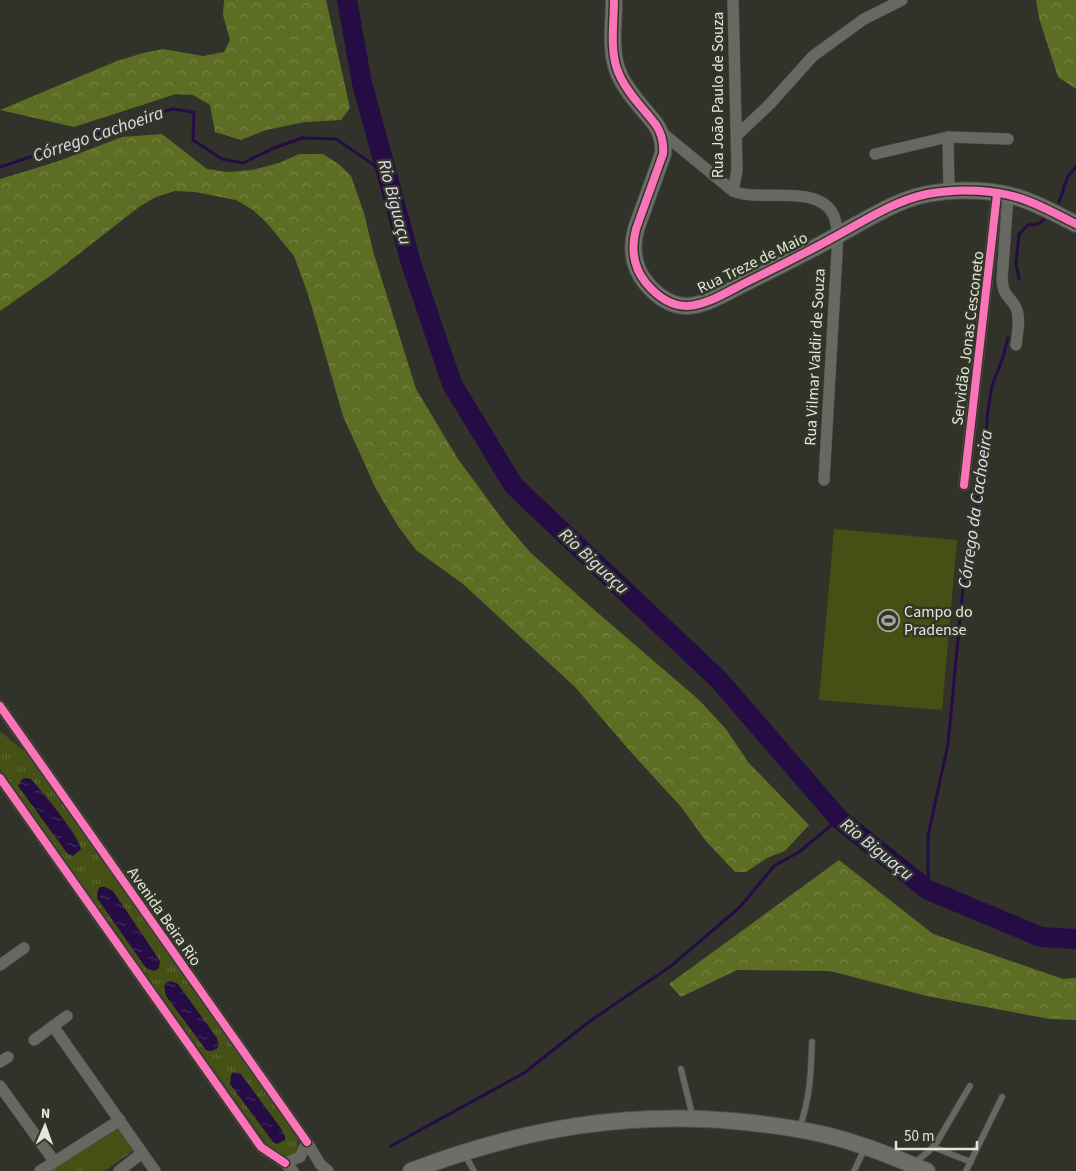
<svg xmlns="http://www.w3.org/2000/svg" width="1076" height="1171" viewBox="0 0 1076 1171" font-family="'Source Sans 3',sans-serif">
  <defs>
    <pattern id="grass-tufts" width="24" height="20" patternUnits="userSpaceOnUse" patternTransform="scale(1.25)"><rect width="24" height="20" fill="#455015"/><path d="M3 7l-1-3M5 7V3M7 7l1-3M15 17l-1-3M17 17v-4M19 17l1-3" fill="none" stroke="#606936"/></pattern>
    <pattern id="forest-crowns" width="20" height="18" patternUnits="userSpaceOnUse" patternTransform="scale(1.25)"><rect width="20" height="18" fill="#5e6d24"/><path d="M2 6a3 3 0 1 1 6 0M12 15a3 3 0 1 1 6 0" fill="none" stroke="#758243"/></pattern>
    <pattern id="water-ripples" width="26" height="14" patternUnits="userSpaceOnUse" patternTransform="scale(1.25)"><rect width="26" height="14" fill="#250c45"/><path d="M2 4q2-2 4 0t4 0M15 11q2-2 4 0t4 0" fill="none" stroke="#442f5f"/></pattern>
  </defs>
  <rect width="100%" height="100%" fill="#31322a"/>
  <g fill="url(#grass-tufts)">
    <path d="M0 731 19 747 26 752 296 1133 298 1147 294 1154C282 1159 276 1152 267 1144L0 769Z"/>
    <path d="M114 1126C123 1129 132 1142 133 1151L104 1171H50Z"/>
  </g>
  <g fill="url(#forest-crowns)">
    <polygon points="224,0 326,0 350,108 341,120 305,122 266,130 241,140 215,132 210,105 193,95 176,94 74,127 0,110 117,61 143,53 163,49 203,56 224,52 230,40 223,15"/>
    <polygon points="1036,0 1076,0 1076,89 1058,77 1039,18"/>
    <polygon points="162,134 207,169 228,172 252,170 279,163 299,154 323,154 340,165 351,176 364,213 373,251 416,389 458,459 505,523 531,553 591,607 699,700 726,729 748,762 809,825 785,851 767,858 746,872 735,872 705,840 682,808 629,750 575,687 463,584 416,550 398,526 376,489 343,416 308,294 294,256 267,223 253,210 236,200 195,192 175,191 156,197 139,207 53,274 0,311 0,179 56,162 122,137"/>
    <polygon points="839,860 933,934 1063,979 1076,978 1076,1020 1050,1019 927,996 830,971 737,970 681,997 669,984"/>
  </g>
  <g fill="#455015">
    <polygon points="834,529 957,540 942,710 819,700"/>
    <polygon points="113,1130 129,1151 100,1171 83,1171 73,1158"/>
  </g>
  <g fill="url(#water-ripples)">
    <path d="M27 778 32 780C45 796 76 831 81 849L73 856 67 853 18 786 22 779Z"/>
    <polygon points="100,887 105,887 113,891 160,961 159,968 154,971 146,968 97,898 98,890"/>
    <path d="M171 981 178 984 217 1038 219 1046C215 1051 212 1052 206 1050L166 996 164 985 167 982Z"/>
    <polygon points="234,1072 240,1073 280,1127 285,1136 285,1140 277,1144 273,1142 230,1084 231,1075"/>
  </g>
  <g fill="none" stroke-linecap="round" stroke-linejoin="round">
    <g stroke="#250c45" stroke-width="3">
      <polyline points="0,167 172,109 194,112 193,140 222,159 243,163 274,148 302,138 336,139 387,174"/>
      <polyline points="1059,202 1068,176 1076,167"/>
      <polyline points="1019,279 1016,264 1019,234 1028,225 1038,224 1044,220"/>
      <polyline points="928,890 928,836 948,744 963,588 983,466 988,410 992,386 1003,357 1008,338"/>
      <polyline points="391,1146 524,1073 590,1021 671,966 740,907 774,866 799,852 839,819"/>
    </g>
    <polyline stroke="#250c45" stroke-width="20" points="347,0 362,83 411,263 452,384 514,486 719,680 839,819 928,890 1041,937 1076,939"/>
    <defs>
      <g id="lane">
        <polyline points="681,1069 693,1118"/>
        <path d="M800 1127C810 1096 811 1075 812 1042"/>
        <polyline points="933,1147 971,1162"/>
        <polyline points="465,1155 474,1171"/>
        <polyline points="913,1164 929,1151 937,1142 970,1086"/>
        <polyline points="854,1171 865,1148"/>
        <polyline points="966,1171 1002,1097"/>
      </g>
      <g id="street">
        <polyline points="733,0 737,170 733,191"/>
        <path d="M660 131 733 191C760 203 819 182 834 216 836 222 837 229 838 235L824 480"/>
        <polyline points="737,135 769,105 813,56 864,19 902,0"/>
        <polyline points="948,137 949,192"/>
        <polyline points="875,154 948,137 1008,139"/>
        <path d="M1008 196 1002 280C1004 299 1010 295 1016 308 1021 319 1017 334 1016 345"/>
        <polyline points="964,485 997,194"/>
        <polyline points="0,706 307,1142 320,1164 328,1171"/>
        <polyline points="0,778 261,1147 285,1163 293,1171"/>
        <polyline points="0,965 24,948"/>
        <polyline points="53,1026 155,1171"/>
        <polyline points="34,1040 67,1016"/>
        <polyline points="0,1062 8,1057"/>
        <polyline points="0,1086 54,1161"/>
        <polyline points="285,1163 300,1157 307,1142"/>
        <polyline points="40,1171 120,1120"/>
        <polyline points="119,1171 142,1153"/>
      </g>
      <g id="secondary">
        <path d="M614 0C614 23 609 52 619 74 627 93 644 109 656 125 662 134 664 143 663 154L636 229C631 248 633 267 646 283 656 295 670 306 687 306 708 305 728 291 747 282 777 267 808 252 838 235 866 220 894 201 927 194 958 188 998 189 1028 201 1044 207 1060 216 1076 224"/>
        <path d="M411 1171C523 1128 633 1109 753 1123 789 1127 826 1133 860 1145 883 1152 905 1162 927 1171"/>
      </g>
    </defs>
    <use href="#lane" stroke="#4d4f48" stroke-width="7"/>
    <use href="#street" stroke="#4d4f48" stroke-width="12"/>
    <use href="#secondary" stroke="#4d4f48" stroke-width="18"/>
    <use href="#lane" stroke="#676862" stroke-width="5.5"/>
    <use href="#street" stroke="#676862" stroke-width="11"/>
    <use href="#secondary" stroke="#6d6e6a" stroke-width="16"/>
    <defs>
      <g id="cycleway">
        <path d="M614 0C614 23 609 52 619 74 627 93 644 109 656 125 662 134 664 143 663 154L636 229C631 248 633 267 646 283 656 295 670 306 687 306 708 305 728 291 747 282 777 267 808 252 838 235 866 220 894 201 927 194 958 188 998 189 1028 201 1044 207 1060 216 1076 224"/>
        <polyline points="964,485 997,194"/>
        <polyline points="0,706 307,1142"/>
        <polyline points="0,778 261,1147 285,1163"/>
      </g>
    </defs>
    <use href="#cycleway" stroke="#323627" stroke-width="11"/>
    <use href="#cycleway" stroke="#fb73b8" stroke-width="8"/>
  </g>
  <defs>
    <symbol id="stadium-ring" viewBox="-11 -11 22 22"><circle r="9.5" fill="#323627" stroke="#a5a79e" stroke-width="1.5"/><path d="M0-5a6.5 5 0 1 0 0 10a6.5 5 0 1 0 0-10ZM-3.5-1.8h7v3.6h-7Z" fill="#a5a79e"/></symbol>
  </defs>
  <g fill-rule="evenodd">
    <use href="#stadium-ring" x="876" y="608" width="25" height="25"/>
  </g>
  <g text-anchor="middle" stroke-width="5" stroke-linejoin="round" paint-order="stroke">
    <g font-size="16" fill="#e3e6dc" stroke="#323627">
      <text transform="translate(717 95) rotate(-90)" y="6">Rua João Paulo de Souza</text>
      <text transform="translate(752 262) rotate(-26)" y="6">Rua Treze de Maio</text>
      <text transform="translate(967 338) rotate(-83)" y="6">Servidão Jonas Cesconeto</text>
      <text transform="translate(814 357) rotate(-87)" y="6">Rua Vilmar Valdir de Souza</text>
      <text transform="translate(165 916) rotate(55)" y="6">Avenida Beira Rio</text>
    </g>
    <g font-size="16" fill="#e3e6dc" stroke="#323627" text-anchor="start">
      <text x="904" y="617">Campo do<tspan x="904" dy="18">Pradense</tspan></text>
    </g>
    <g font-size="18" font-style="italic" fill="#e0dbef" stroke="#323627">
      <text transform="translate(98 134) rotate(-19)" y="6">Córrego Cachoeira</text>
      <text transform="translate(395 202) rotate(75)" y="6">Rio Biguaçu</text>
      <text transform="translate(975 509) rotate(-82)" y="6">Córrego da Cachoeira</text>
      <text transform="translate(594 561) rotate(43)" y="6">Rio Biguaçu</text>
      <text transform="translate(877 849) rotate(39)" y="6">Rio Biguaçu</text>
    </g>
  </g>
  <g transform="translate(45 1126) rotate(2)" stroke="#323627" stroke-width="4" paint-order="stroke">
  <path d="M0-4L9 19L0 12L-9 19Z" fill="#e3e6dc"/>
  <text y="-8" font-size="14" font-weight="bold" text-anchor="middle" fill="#e3e6dc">N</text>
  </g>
  <path d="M896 1141v8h81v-8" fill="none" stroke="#e3e6dc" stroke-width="2.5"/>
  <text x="904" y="1141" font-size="15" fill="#e3e6dc" stroke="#323627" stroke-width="4" paint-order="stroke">50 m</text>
</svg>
